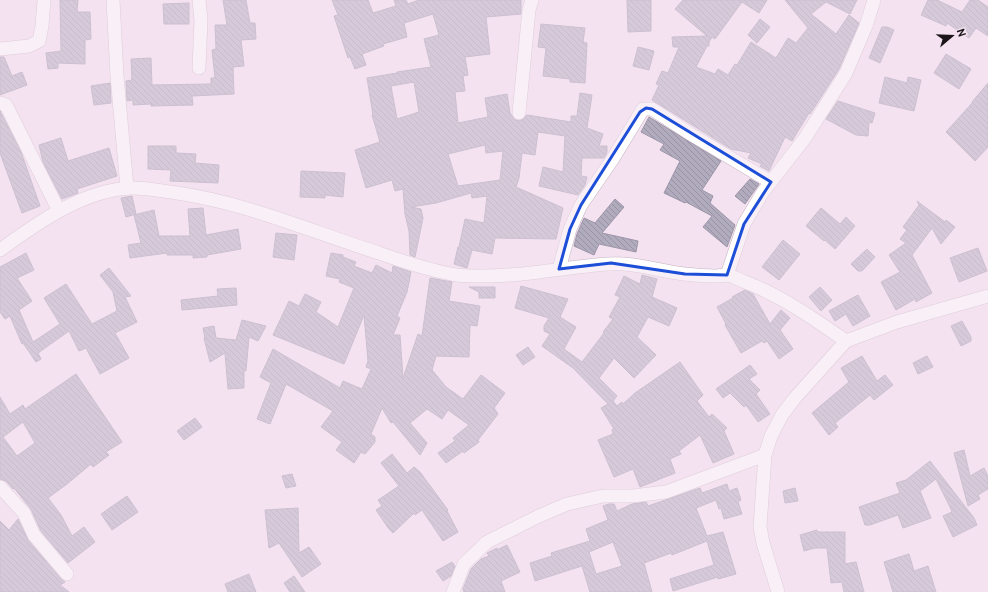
<svg xmlns="http://www.w3.org/2000/svg" width="988" height="592" viewBox="0 0 988 592" font-family="Overpass,sans-serif">
  <defs>
    <pattern id="building-back-hatch" width="6" height="6" patternUnits="userSpaceOnUse"><rect width="6" height="6" fill="#b1abbe"/><path d="M-1 5l2 2M0 0l6 6M5-1l2 2" fill="none" stroke="#9892a3"/></pattern>
  </defs>
  <rect width="100%" height="100%" fill="#f4e2f1"/>
  <g fill="url(#building-back-hatch)" stroke="#9c96a8" fill-rule="evenodd">
    <polygon points="60,0 78,0 77,12 90,12 91,39 85,40 85,64 58,63 58,68 48,69 46,53 61,51"/>
    <polygon points="223,0 246,0 250,23 255,23 256,39 241,40 244,66 233,67 234,94 192,96 193,105 151,106 151,104 133,105 133,100 127,101 126,81 132,80 131,59 151,58 152,85 211,84 211,78 215,78 212,50 216,49 215,25 227,25"/>
    <path d="M332 0H368L373 13 396 6 394 0H406L408 4 419 0H521V14L486 17 490 54 465 57 468 75 463 76 465 91 455 92 458 123 488 117 485 98 507 94 510 113 515 120H522L527 115 571 122V116H577L580 93 592 95 587 128 603 134 599 146H607V152L604 158H582L581 176 587 177 585 185 578 195 539 186 543 167 563 172 565 136 538 132 535 155 522 153 519 178 516 187 563 208 556 239 495 238 492 254 472 250 467 268 454 264 458 247H459L465 219 484 223 487 196 472 198 471 193 436 203 411 207 421 209 423 218 415 257 410 255 409 231 405 214 403 189 395 191 392 180 366 188 355 150 380 142 372 115H373L367 78 397 73V72L431 67 424 39 439 35 433 14 404 23 407 37 383 44 384 46 362 54 366 65 355 69 350 57 348 58 334 16 338 15ZM414 82 419 112 397 119 391 86ZM485 145 486 153 503 151 500 180 458 186 448 154Z"/>
    <polygon points="627,0 651,0 651,31 628,32"/>
    <polygon points="683,0 767,0 759,13 742,2 715,39 712,37 709,42 709,46 707,46 696,67 715,74 718,69 728,75 735,64 737,65 751,42 776,58 788,38 796,43 808,28 785,0 857,0 850,14 826,2 811,14 836,34 849,15 859,23 839,69 810,114 809,113 792,141 785,137 769,171 760,166 762,164 748,158 751,153 731,149 652,100 659,85 656,84 662,71 668,73 679,47 673,47 672,37 707,36 675,9"/>
    <polygon points="928,0 937,0 962,12 970,0 978,0 988,7 988,36 976,28 969,38 947,23 946,26 921,15"/>
    <polygon points="189,3 189,24 164,24 163,4"/>
    <polygon points="760,19 770,27 757,43 748,35"/>
    <polygon points="541,24 585,28 583,42 587,43 585,83 570,82 570,79 543,76 546,48 538,47"/>
    <polygon points="882,27 887,27 894,30 880,63 869,58"/>
    <polygon points="638,47 654,51 649,70 633,66"/>
    <polygon points="946,54 971,69 959,89 934,73"/>
    <polygon points="0,57 4,57 12,76 22,72 27,85 0,95"/>
    <polygon points="885,77 907,83 908,77 921,80 914,111 879,103"/>
    <polygon points="110,83 111,103 94,105 91,86"/>
    <polygon points="988,83 988,147 975,161 946,132 973,102 972,102"/>
    <polygon points="838,101 875,113 872,123 869,122 868,136 856,135 826,119"/>
    <polygon points="0,111 21,152 40,206 22,213 0,153"/>
    <polygon points="649,117 721,161 702,190 713,196 710,203 735,225 727,247 703,227 712,216 686,202 685,203 664,193 680,161 660,150 664,144 641,132"/>
    <polygon points="61,138 68,161 109,148 117,176 77,189 78,193 62,199 43,162 39,145"/>
    <polygon points="148,146 176,146 176,153 196,154 195,163 219,165 218,183 170,181 171,170 148,169"/>
    <polygon points="301,171 345,173 343,197 325,195 325,198 300,197"/>
    <polygon points="750,179 759,184 745,204 735,196"/>
    <polygon points="132,196 136,214 126,217 121,198"/>
    <polygon points="615,199 624,207 602,233 638,241 636,252 599,244 594,255 574,246 577,234 584,218 595,223"/>
    <polygon points="917,201 945,222 946,220 955,227 941,244 932,228 912,255 932,293 916,302 915,299 896,310 881,282 900,272 889,255 906,243 900,239 907,230 903,227 919,205"/>
    <polygon points="203,208 206,235 238,229 241,249 207,255 207,257 193,258 193,255 167,255 167,253 130,258 128,245 141,243 134,215 154,210 159,236 190,236 188,209"/>
    <polygon points="821,208 840,224 846,217 855,226 835,249 825,240 824,241 806,226"/>
    <polygon points="276,233 297,235 294,260 273,257"/>
    <polygon points="783,240 800,254 779,280 762,267"/>
    <polygon points="978,248 987,271 959,282 950,258"/>
    <polygon points="867,249 875,257 862,271 858,271 851,264"/>
    <polygon points="26,253 34,270 17,278 32,301 19,310 33,342 60,324 44,298 66,284 92,324 117,311 113,292 100,275 109,268 131,296 125,297 137,322 115,333 129,358 100,374 86,348 79,351 69,331 38,353 41,359 36,362 23,343 22,344 10,316 5,319 0,312 0,267"/>
    <polygon points="331,253 343,255 343,257 356,262 354,266 372,273 376,265 392,273 393,266 411,272 407,292 397,316 400,318 393,335 400,335 403,378 418,334 422,336 430,278 452,282 449,301 480,306 477,326 470,325 469,357 436,356 432,370 446,387 463,399 481,375 505,393 494,408 498,414 478,440 479,442 464,453 463,451 446,463 438,453 455,441 453,438 469,425 448,410 442,419 427,409 410,423 427,443 420,455 393,422 391,423 382,408 371,434 375,437 375,442 365,454 361,452 354,463 336,450 342,442 321,427 333,411 286,384 270,424 257,419 271,383 260,377 273,349 340,388 343,381 362,389 371,369 366,367 368,361 364,315 344,364 273,335 289,301 299,306 305,294 321,302 316,312 338,327 354,288 339,282 340,279 326,276"/>
    <polygon points="642,275 657,279 652,297 677,308 669,326 648,317 637,337 656,355 634,378 614,358 599,378 617,396 613,401 617,406 622,402 623,404 635,393 680,362 703,395 697,401 709,417 712,414 727,428 724,431 734,454 713,463 700,435 679,451 681,454 670,459 675,473 640,487 633,469 614,477 598,440 613,434 612,430 614,429 601,408 608,404 573,368 542,346 550,334 544,331 544,326 549,318 515,308 521,286 568,299 560,317 576,327 564,349 582,362 604,333 603,332 613,319 609,317 620,297 615,295 624,276 640,284"/>
    <polygon points="469,287 495,287 495,298 479,298 479,292"/>
    <polygon points="820,287 832,300 821,311 809,297"/>
    <polygon points="236,288 237,305 182,310 181,300 218,296 217,289"/>
    <polygon points="745,290 753,294 770,324 781,310 790,318 780,330 793,349 779,359 767,341 764,343 762,341 741,353 725,325 726,324 717,307 733,298 732,297"/>
    <polygon points="858,295 870,316 853,326 846,314 835,321 829,311"/>
    <polygon points="242,320 266,326 258,341 249,337 246,371 244,370 244,388 228,389 225,353 210,362 204,338 205,338 203,328 214,326 216,338 236,340"/>
    <polygon points="962,321 971,337 971,341 961,346 951,326"/>
    <polygon points="528,347 535,357 523,365 516,355"/>
    <polygon points="862,356 877,381 885,375 893,385 874,400 870,395 835,423 838,427 829,435 812,413 849,382 841,368"/>
    <polygon points="927,356 933,367 918,374 913,363"/>
    <polygon points="750,365 757,374 749,379 760,390 756,394 770,414 758,422 746,405 744,407 730,393 723,398 716,389"/>
    <path d="M76 374 122 442 106 452 109 455 93 467 91 464 67 484 48 498 61 515 72 536 84 527 95 542 68 563 41 531 31 509 14 488 13 489 6 481 0 479V397L10 414 23 405 25 409ZM23 422 35 443 17 456 3 437Z"/>
    <polygon points="195,418 202,427 184,440 177,431"/>
    <polygon points="964,450 970,476 984,468 988,476 988,489 978,495 980,499 968,506 954,453"/>
    <polygon points="392,454 407,473 414,467 420,472 448,510 447,511 458,532 443,541 422,510 415,515 414,513 393,533 389,529 376,510 382,506 378,500 399,486 381,463"/>
    <polygon points="930,461 974,518 977,525 953,537 943,516 952,512 951,509 936,479 920,491 931,518 903,528 898,515 870,525 865,525 859,507 900,493 896,483 906,480"/>
    <polygon points="292,474 296,486 286,488 282,476"/>
    <path d="M727 484 729 491 737 488 741 500 738 502 742 514 724 519 721 508 719 509 716 500 696 508 707 536 723 532 736 574 718 579V577L673 591 670 579 714 565 707 541 672 555 671 553 644 563 652 592H590L582 566 535 581 530 563 552 556 551 553 590 541 586 529 608 520 603 506 609 504H614L617 511 632 504 646 502 648 506 700 488 702 493ZM613 542 622 566 596 574 589 552Z"/>
    <polygon points="795,488 798,501 785,503 783,491"/>
    <polygon points="127,496 138,512 112,530 101,514"/>
    <polygon points="298,508 299,553 309,547 321,564 302,577 279,543 269,548 265,510"/>
    <polygon points="18,519 28,540 61,579 65,582 60,585 69,592 0,592 0,521 9,530"/>
    <polygon points="817,530 818,532 845,532 845,564 856,562 864,592 844,592 842,582 831,583 827,548 815,548 804,551 800,535"/>
    <polygon points="507,545 520,572 501,581 505,592 464,592 463,589 471,569 481,559 489,556 487,553 497,548 497,550"/>
    <polygon points="909,554 914,571 928,566 936,592 893,592 884,562"/>
    <polygon points="452,562 455,566 451,576 443,581 436,571"/>
    <polygon points="249,574 256,592 228,592 225,584"/>
    <polygon points="294,576 305,592 290,592 284,583"/>
  </g>
  <g fill="none" stroke-linecap="round" stroke-linejoin="round">
    <defs>
      <g id="minor">
        <polyline points="113,0 117,76 127,188"/>
        <polyline points="199,0 201,20 199,68"/>
        <polyline points="0,49 29,46 39,41 42,26 44,0"/>
        <polyline points="0,103 6,105 59,211"/>
        <polyline points="519,113 529,10 532,0"/>
        <path d="M0 250C37 223 85 189 132 188 147 188 162 191 177 193 247 203 312 232 379 253 404 262 430 271 457 275 464 276 472 276 479 276 523 277 565 267 608 264 634 262 659 271 684 274 694 275 705 276 715 276 720 276 724 275 729 275 734 277 740 280 745 282 782 296 814 319 846 341"/>
        <polyline points="559,269 570,229 581,205 612,160 643,109 652,109 692,135 771,182"/>
        <polyline points="727,275 744,224 763,192 805,138 846,73 866,26 874,0"/>
        <polyline points="0,487 24,513 34,535 67,574"/>
        <polyline points="453,592 464,564 487,542 539,516 567,504 603,496 633,496 666,492 765,455"/>
        <polyline points="778,592 763,543 760,527 765,455 771,436 782,415 794,399 846,341 897,322 988,296"/>
      </g>
    </defs>
    <use href="#minor" stroke="#c3b2c0" stroke-width="14"/>
    <use href="#minor" stroke="#fff" stroke-width="13"/>
  </g>
  <path d="M0 0H988V592H0ZM646 108 652 109 771 182 744 224 727 275 685 274 611 263 559 269 570 229 581 205 640 112Z" fill="#f4e2f1" fill-opacity=".55" fill-rule="evenodd"/>
  <path fill="none" stroke="#1d4ed8" stroke-width="3" stroke-linejoin="round" d="M646 108 652 109 771 182 744 224 727 275 685 274 611 263 559 269 570 229 581 205 640 112Z"/>
  <g transform="translate(952 36) rotate(71)" stroke="#f4e2f1" stroke-width="3" paint-order="stroke">
  <path d="M0-3L7 15L0 10L-7 15Z" fill="#1b151a"/>
  <text y="-6" font-size="11" font-weight="bold" text-anchor="middle" fill="#1b151a">N</text>
  </g>
</svg>
